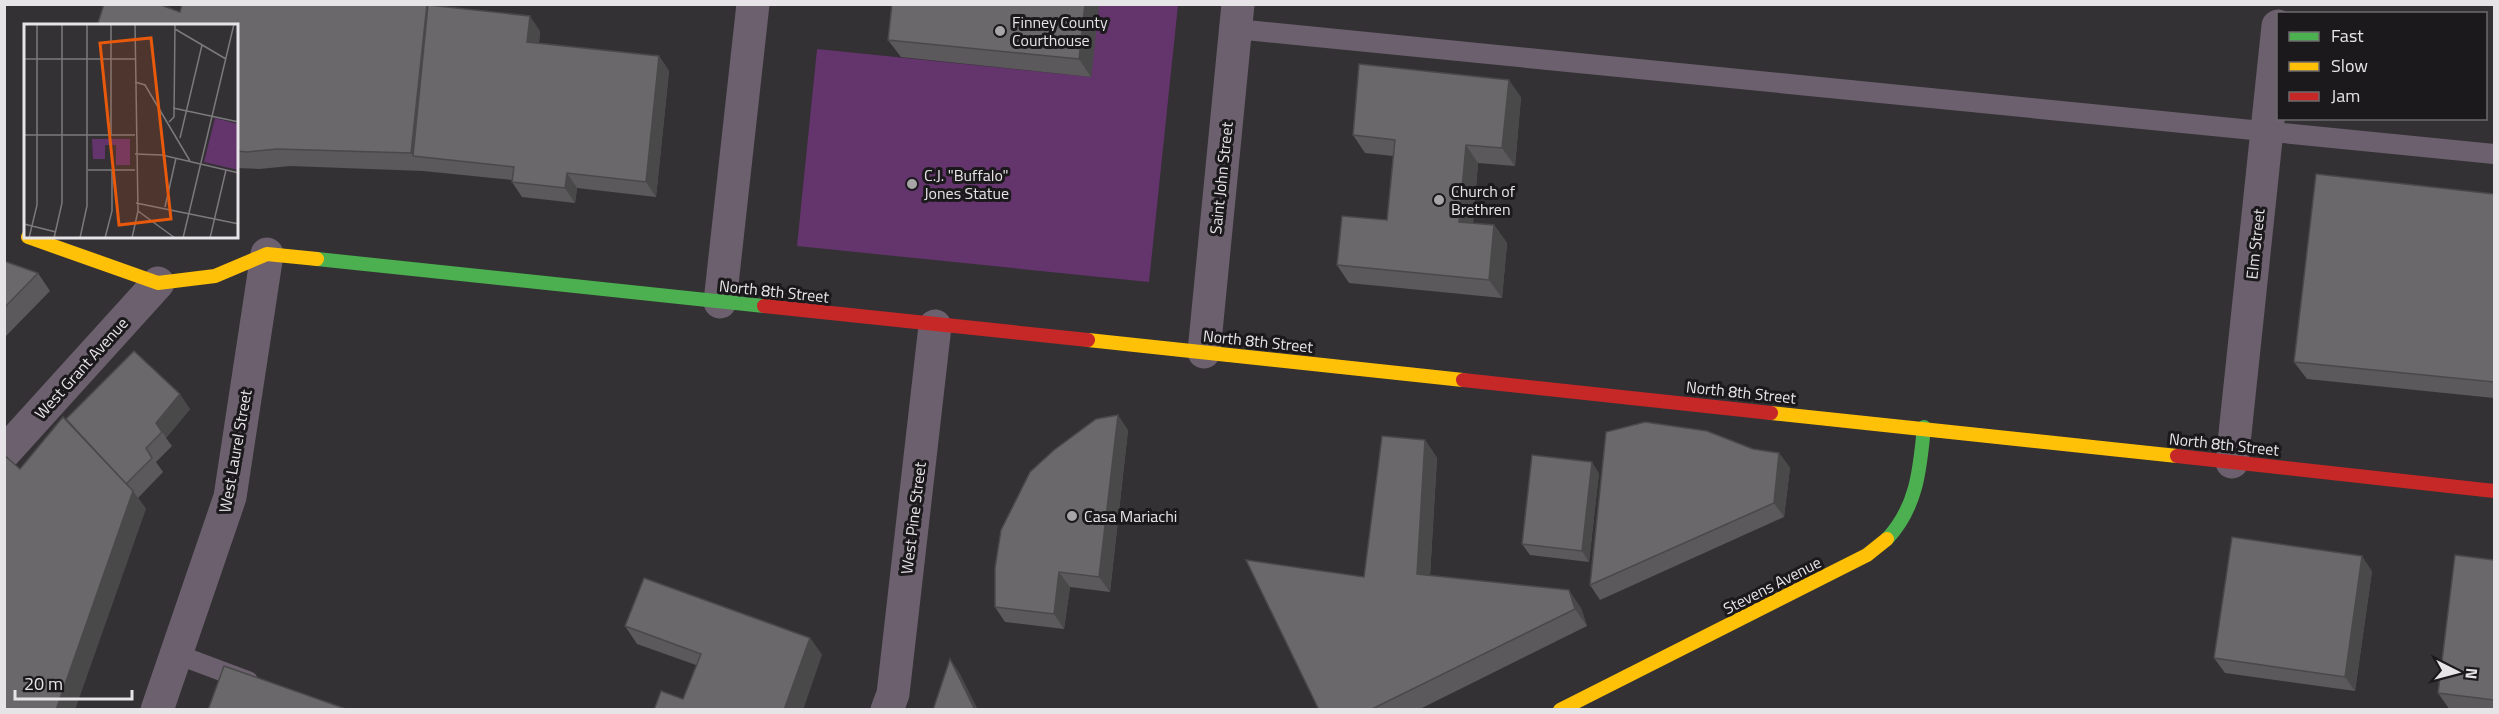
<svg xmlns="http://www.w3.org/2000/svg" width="2499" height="714" viewBox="0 0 2499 714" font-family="'Titillium Web',sans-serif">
  <rect width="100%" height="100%" fill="#333134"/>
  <polygon fill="#64346c" points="1099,5 1178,5 1149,282 797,246 817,49 1091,77"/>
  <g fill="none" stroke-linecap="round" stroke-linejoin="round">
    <g stroke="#6c606e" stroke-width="20">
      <polyline points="1236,29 2494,154"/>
      <polyline points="176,654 248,681"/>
    </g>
    <g stroke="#6c606e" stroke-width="33">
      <polyline points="720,302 753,4"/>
      <polyline points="1204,352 1238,4"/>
      <polyline points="4,453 158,283"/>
      <polyline points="2232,462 2278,26"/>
      <polyline points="157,710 230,497 267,254"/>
      <polyline points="887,710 893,694 935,326"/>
    </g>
    <g stroke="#4caf50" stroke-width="14">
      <polyline points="317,259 764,306"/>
      <path d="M1887 539C1917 507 1920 469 1924 427"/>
    </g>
    <g stroke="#ffc107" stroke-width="14">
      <polyline points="28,237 158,283 215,276 267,254 317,259"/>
      <polyline points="1088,340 1463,380"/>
      <polyline points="1771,413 2177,456"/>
      <polyline points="1560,710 1867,555 1887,539"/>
    </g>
    <g stroke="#c62828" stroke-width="14">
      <polyline points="764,306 1088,340"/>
      <polyline points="1463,380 1771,413"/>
      <polyline points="2177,456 2494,491"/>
    </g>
  </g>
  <g fill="#5b595b">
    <polygon points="1099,4 1091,77 901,57 888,40"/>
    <polygon points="441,7 540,31 539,43 659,56 669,71 656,197 577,188 575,203 522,197 512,182 512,180 423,171 290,166 259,169 237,168 237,26 180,12"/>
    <polygon points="1521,97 1515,166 1478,163 1473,223 1494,225 1507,243 1502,298 1349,283 1337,265 1387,220 1393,156 1365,153 1353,135"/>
    <polygon points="2494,194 2494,398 2307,379 2294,362"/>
    <polygon points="4,261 38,273 50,291 4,338"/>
    <polygon points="190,409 166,438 172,446 156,462 163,472 138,498 146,509 20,469 66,419"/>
    <polygon points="1128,430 1110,592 1070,587 1064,629 1005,622 995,607"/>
    <polygon points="1425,440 1437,458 1430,576 1581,608 1587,626 1418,710 1319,710"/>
    <polygon points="1753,449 1779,453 1790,468 1784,517 1600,600 1590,585"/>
    <polygon points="1599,473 1589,562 1530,555 1522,544"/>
    <polygon points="2494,560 2494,710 2450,710 2438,693"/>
    <polygon points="2372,571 2355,691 2225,673 2214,658"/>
    <polygon points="625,626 810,638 822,655 696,665 637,644"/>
  </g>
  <g fill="#4a494a">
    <polygon points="427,4 441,4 424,157 413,156 411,153"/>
    <polygon points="1085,4 1099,4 1091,77 1079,59"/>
    <polygon points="530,16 540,31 537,57 527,42"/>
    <polygon points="659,56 669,71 656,197 646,182"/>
    <polygon points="1509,80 1521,97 1515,166 1502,148"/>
    <polygon points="1466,145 1478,163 1471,239 1459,222"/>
    <polygon points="567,173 577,188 575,203 565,188"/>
    <polygon points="1494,225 1507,243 1502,298 1489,280"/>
    <polygon points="180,394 190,409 166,438 172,446 156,423"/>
    <polygon points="1118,415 1128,430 1110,592 1099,577"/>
    <polygon points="1425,440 1437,458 1429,592 1417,574"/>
    <polygon points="1779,453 1790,468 1784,517 1774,503"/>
    <polygon points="1592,462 1599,473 1589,562 1582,551"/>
    <polygon points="133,491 146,509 75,710 56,710"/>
    <polygon points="2362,556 2372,571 2355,691 2345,677"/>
    <polygon points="1059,572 1070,587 1064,629 1054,614"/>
    <polygon points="1569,590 1581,608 1587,626 1575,609"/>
    <polygon points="810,638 822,655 803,710 784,710"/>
    <polygon points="950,659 960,674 978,710 975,710"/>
  </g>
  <g fill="#6a686a" stroke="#4a494a" stroke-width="1.5">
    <polygon points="104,4 158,4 180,12 182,4 427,4 411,153 277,149 247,152 237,151 237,26 97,26"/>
    <polygon points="892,4 1085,4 1079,59 888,40"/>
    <polygon points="428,5 530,16 527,42 659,56 646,182 567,173 565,188 512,182 514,167 413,156"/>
    <polygon points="1359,64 1509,80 1502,148 1466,145 1459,222 1494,225 1489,280 1337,265 1342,216 1387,220 1395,140 1353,135"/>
    <polygon points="2316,174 2494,194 2494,382 2294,362"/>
    <polygon points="4,261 38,273 4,308"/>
    <polygon points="134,351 180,394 156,423 162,432 146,448 152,458 126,484 66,419"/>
    <polygon points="1118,415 1099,577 1059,572 1054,614 995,607 995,568 1001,530 1030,472 1054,450 1096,419"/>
    <polygon points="63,417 133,491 56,710 4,710 4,455 20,469"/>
    <polygon points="1645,422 1707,431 1753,449 1779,453 1774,503 1590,585 1606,432"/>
    <polygon points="1382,436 1425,440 1417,574 1569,590 1575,609 1370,710 1319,710 1246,560 1364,577"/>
    <polygon points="1532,455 1592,462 1582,551 1522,544"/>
    <polygon points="2232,537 2362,556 2345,677 2214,658"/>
    <polygon points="2455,555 2494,560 2494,700 2438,693"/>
    <polygon points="644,578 810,638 784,710 654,710 661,691 683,699 701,654 625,626"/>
    <polygon points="950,659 975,710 933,710"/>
    <polygon points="224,666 349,710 208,710"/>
  </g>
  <g fill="#a8a5a9" stroke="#1b191b" stroke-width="2">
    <circle cx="1000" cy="31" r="6"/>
    <circle cx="912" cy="184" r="6"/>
    <circle cx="1439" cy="200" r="6"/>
    <circle cx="1072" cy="516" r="6"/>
  </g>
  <g text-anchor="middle" stroke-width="6" stroke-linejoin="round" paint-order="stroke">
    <g font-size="16" fill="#e7e4e8" stroke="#1b191b" text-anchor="start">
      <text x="1012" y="28">Finney County<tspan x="1012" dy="18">Courthouse</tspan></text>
      <text x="924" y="181">C.J. "Buffalo"<tspan x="924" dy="18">Jones Statue</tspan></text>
      <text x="1451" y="197">Church of<tspan x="1451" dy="18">Brethren</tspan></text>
      <text x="1084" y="522">Casa Mariachi</text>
    </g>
    <g font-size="16" fill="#e7e4e8" stroke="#1b191b">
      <text transform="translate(1221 178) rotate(-84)" y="6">Saint John Street</text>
      <text transform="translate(2255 244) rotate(-84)" y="6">Elm Street</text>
      <text transform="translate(774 291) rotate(6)" y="6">North 8th Street</text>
      <text transform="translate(1258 341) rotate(6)" y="6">North 8th Street</text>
      <text transform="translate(81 368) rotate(-48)" y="6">West Grant Avenue</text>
      <text transform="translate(1741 392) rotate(6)" y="6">North 8th Street</text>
      <text transform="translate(2224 444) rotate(6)" y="6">North 8th Street</text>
      <text transform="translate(235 451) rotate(-80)" y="6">West Laurel Street</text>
      <text transform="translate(913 518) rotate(-83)" y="6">West Pine Street</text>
      <text transform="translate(1772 585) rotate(-27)" y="6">Stevens Avenue</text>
    </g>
  </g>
  <g transform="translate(24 24)">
    <rect width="214" height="214" fill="#333134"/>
    <path d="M191 94 214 100V146L180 138ZM68 115H106V141H92V121H81V135H69Z" fill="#64346c"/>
    <path fill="none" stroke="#7b797c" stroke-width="1.5" d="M87 0V111M151 5 202 35M0 35H111M111 58 121 61 166 137M149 84 215 98M145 98 150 93 151 0M0 111H111M156 114 178 21M111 130 138 131 215 149M64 146H111M112 179 215 200M141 183 152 134M114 187 151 214M0 200 32 208M5 214 13 181V0M30 214 38 179V0M56 214 63 182V0M81 214 88 187V146M108 214 114 187 111 0M159 214 210 0M186 214 202 146"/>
    <path fill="#e8590c" fill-opacity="0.15" stroke="#e8590c" stroke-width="3" d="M127 14 147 195 95 201 76 19Z"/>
    <rect width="214" height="214" fill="none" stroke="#e7e4e8" stroke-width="3"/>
  </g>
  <rect width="2499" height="714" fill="none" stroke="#e7e4e8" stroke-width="12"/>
  <rect x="2277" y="12" width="210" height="108" fill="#1b191b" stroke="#6d6a6d" stroke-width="1.5"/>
  <rect x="2289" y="32" width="30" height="9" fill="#4caf50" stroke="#6d6a6d" stroke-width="1.5"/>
  <text x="2331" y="42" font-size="18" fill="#e7e4e8">Fast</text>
  <rect x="2289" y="62" width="30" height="9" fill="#ffc107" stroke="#6d6a6d" stroke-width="1.5"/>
  <text x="2331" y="72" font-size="18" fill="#e7e4e8">Slow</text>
  <rect x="2289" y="92" width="30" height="9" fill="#c62828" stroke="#6d6a6d" stroke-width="1.5"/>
  <text x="2331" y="102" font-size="18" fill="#e7e4e8">Jam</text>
  <g transform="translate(2457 672) rotate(96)" stroke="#1b191b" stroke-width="4.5" paint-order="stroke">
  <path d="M0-4.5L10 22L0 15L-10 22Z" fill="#e7e4e8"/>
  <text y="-9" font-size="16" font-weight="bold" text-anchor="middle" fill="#e7e4e8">N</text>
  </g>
  <path d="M15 690v9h117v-9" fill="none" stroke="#e7e4e8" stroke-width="3"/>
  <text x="24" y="690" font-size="18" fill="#e7e4e8" stroke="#1b191b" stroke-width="4.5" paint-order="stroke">20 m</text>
</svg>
